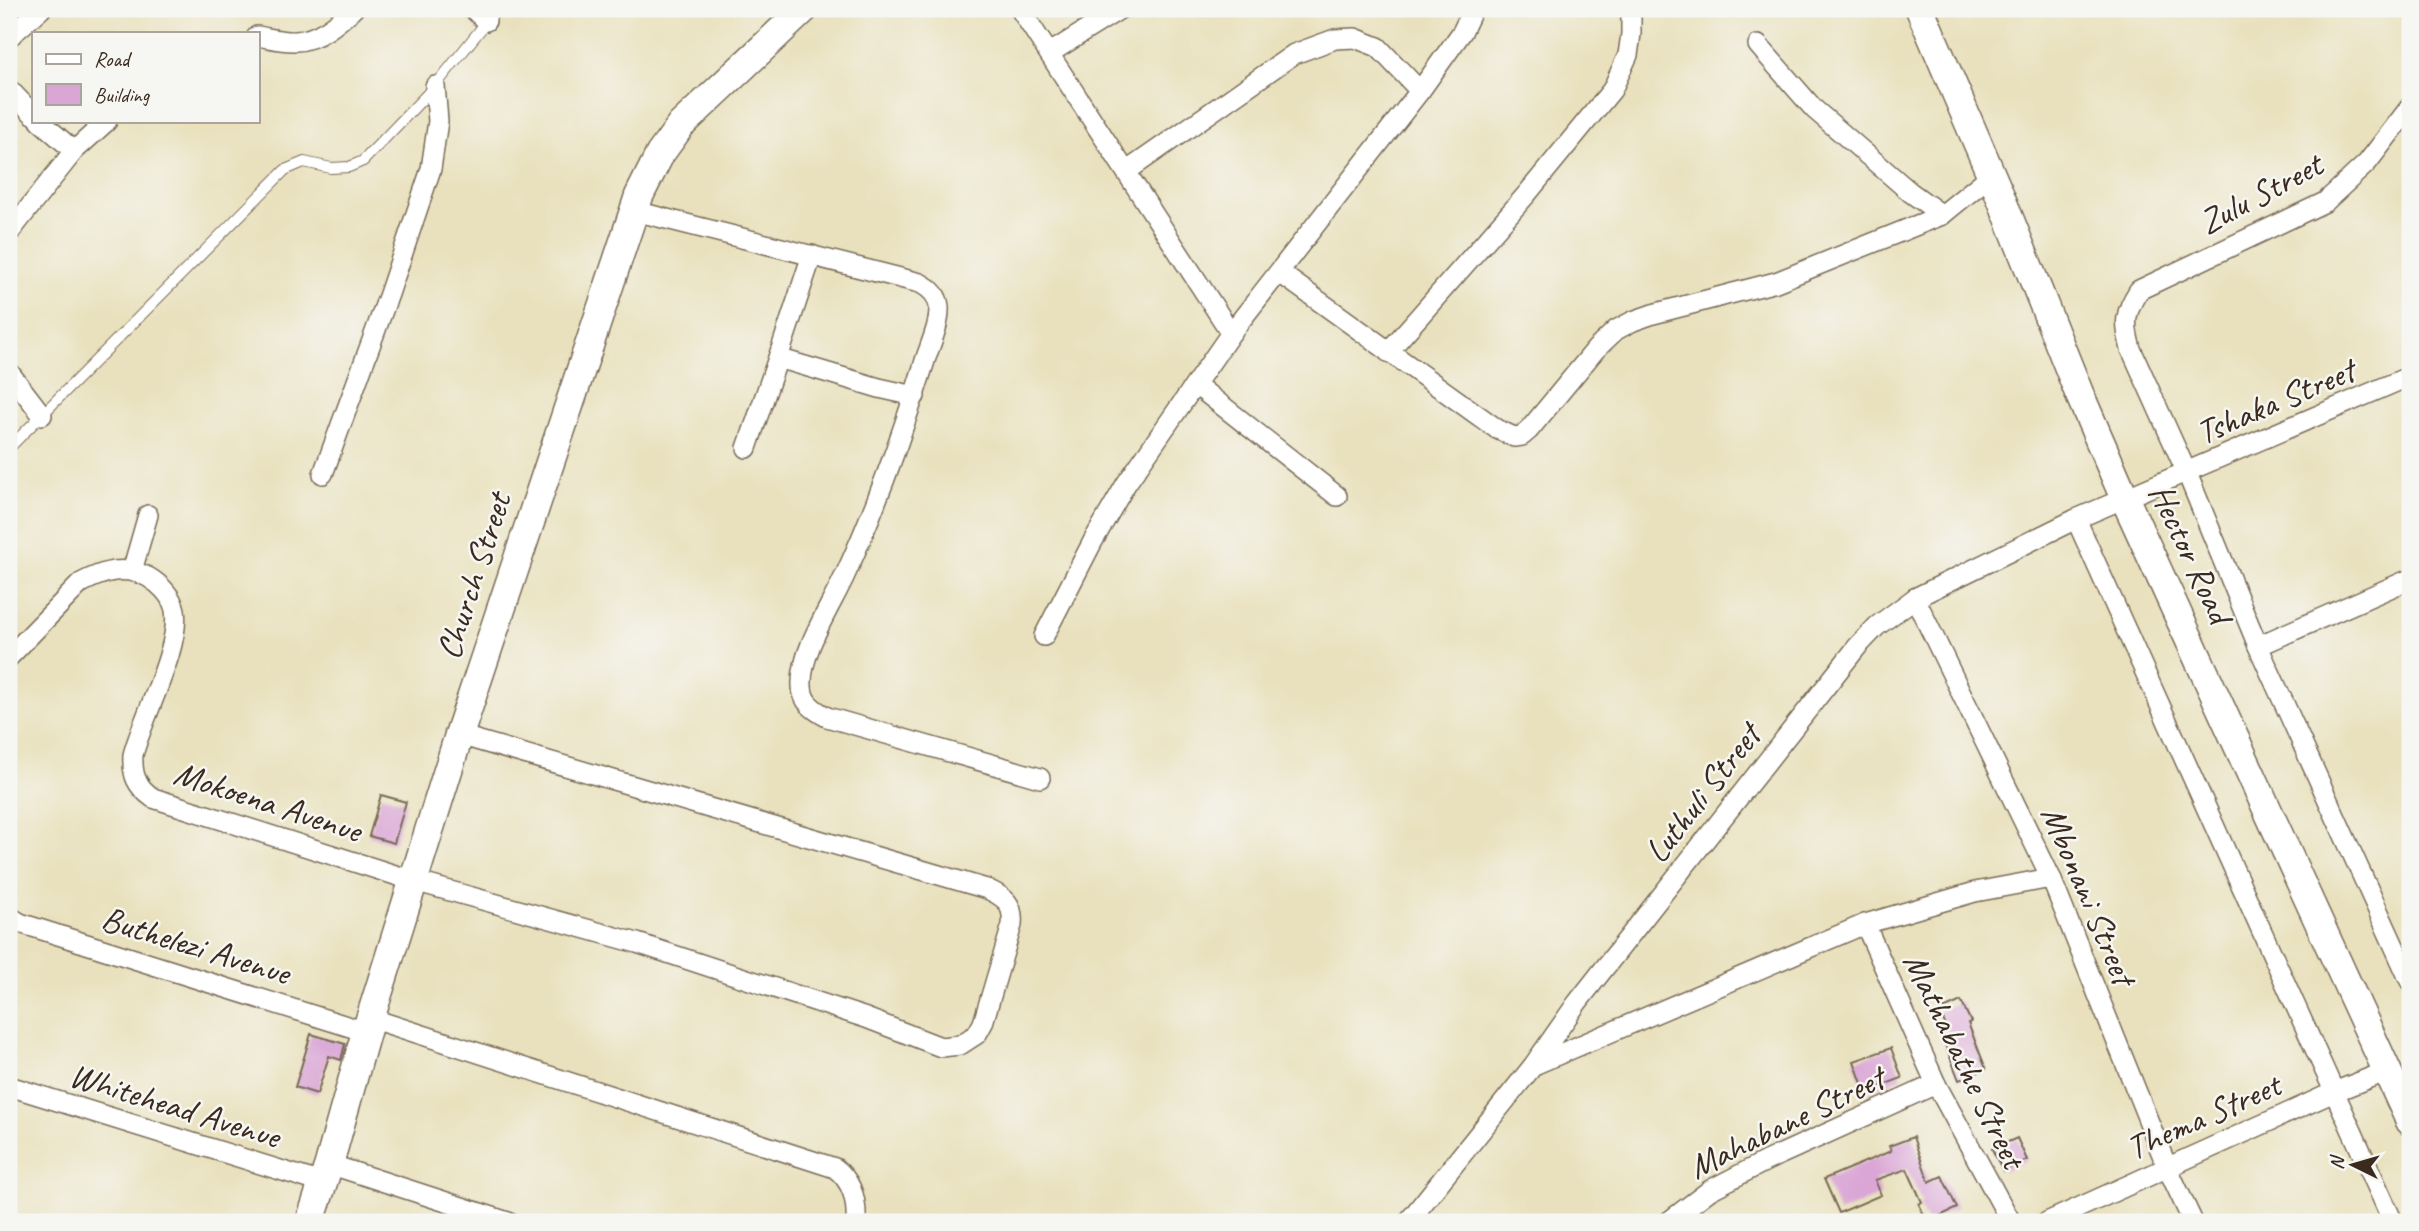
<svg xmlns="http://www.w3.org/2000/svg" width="2419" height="1231" viewBox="0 0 2419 1231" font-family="Caveat,sans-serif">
  <rect width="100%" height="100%" fill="#f6f6f2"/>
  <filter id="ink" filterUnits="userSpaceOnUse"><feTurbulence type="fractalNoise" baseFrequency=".0143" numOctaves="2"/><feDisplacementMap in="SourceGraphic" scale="14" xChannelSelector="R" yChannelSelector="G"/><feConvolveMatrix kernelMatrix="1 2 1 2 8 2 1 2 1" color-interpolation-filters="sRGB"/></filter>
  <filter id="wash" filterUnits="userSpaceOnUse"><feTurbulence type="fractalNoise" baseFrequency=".00686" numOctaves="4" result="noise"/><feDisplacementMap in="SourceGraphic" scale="28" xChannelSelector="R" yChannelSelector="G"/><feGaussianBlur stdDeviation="1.57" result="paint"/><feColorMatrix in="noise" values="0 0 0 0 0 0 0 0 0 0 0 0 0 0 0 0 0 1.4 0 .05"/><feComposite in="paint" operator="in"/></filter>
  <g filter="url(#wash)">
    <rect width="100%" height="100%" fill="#e9e1bd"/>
    <g id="blocks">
      <g fill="#daa6d6">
        <polygon points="381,795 406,802 394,843 369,836"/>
        <polygon points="1961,1001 1971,1022 1968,1023 1986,1069 1959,1080 1941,1034 1948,1030 1939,1011"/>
        <polygon points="311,1034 345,1044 341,1060 329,1056 317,1094 295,1087"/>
        <polygon points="1891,1048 1902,1078 1865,1092 1854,1061"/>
        <polygon points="1913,1137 1929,1182 1942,1176 1957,1208 1927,1222 1919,1204 1922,1202 1907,1169 1875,1180 1881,1195 1839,1213 1824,1179 1891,1151 1889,1146"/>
        <polygon points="2017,1138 2027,1160 2003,1171 1992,1149"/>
      </g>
    </g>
  </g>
  <g filter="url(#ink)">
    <use href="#blocks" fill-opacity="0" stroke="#786a56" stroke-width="2"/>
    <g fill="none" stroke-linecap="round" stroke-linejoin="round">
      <defs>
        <polyline id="lane" points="9,448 285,170 304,162 331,168 349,167 363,161 435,86 497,9"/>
        <g id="street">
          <polyline points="473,9 486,21"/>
          <polyline points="1020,9 1231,333"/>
          <path d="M257 36C270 38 284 42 296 41 318 40 338 23 353 9"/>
          <polyline points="9,37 41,9"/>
          <polyline points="1758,45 1814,109 1910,192 1942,215"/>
          <polyline points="1050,53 1120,9"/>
          <polyline points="9,89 33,114"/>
          <path d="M2410 107 2367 163 2325 202 2139 290C2124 313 2124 324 2131 349L2187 473 2258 646 2410 981"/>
          <polyline points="40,121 74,151"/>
          <polyline points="1127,171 1294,54 1335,39 1355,38 1378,47 1420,91"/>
          <path d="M635 211 920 283C930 288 938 295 939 307 940 326 929 346 924 364 902 435 877 505 846 573 832 605 800 651 802 686 802 702 814 710 827 717L1040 778"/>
          <polyline points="9,233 74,151 107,121"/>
          <polyline points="812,255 778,358 879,388 915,396"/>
          <polyline points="1280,273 1497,429 1514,437 1522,436 1529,430 1596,349 1616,330 1633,321 1653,314 1776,282 1942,215 1991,175"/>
          <polyline points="1388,352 1526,195 1612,90 1628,55 1631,34 1631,9"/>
          <polyline points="9,372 42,415"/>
          <polyline points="1196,385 1337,496"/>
          <polyline points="747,448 778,358"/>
          <polyline points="323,474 389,294 431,169 438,121 435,86"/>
          <polyline points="2076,519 2393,1222"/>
          <polyline points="132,571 148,515"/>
          <polyline points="1915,598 2051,878 2167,1167 2193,1222"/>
          <polyline points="1044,636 1093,541 1126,484 1160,435 1231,333 1420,91 1462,32 1473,9"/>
          <polyline points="2258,646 2410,579"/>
          <path d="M9 657 81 583C104 571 124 565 148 577 160 584 172 596 175 610 181 647 143 716 133 755 132 775 136 786 153 798L414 881 637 943 866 1018 941 1047 960 1045 977 1034 983 1023 1012 925C1014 904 1005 897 987 889L459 735"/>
          <polyline points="9,916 20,923 366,1032"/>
          <polyline points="1865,924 1936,1084 2011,1222"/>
          <path d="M370 1018 835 1168C853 1182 857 1201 856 1222"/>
          <polyline points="1534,1065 1865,924 1975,892 2051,878"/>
          <polyline points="9,1086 322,1183"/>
          <polyline points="329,1164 508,1222"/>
          <polyline points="1408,1222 1533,1066 1577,1003 1857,647 1877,626 1915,598 2076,519 2410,376"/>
          <polyline points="1668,1222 1710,1190 1766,1161 1936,1084"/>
          <polyline points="2047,1222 2334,1092 2387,1071"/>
        </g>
        <g id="secondary">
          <polyline points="1920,9 1999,193 2079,393 2125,499 2410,1121"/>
          <polyline points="310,1222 329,1164 366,1032 459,735 639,196 660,154 681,125 804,9"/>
        </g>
      </defs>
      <use href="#lane" stroke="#786a56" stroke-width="12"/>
      <use href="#street" stroke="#786a56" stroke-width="22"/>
      <use href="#secondary" stroke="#786a56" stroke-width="31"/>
      <use href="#lane" stroke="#fff" stroke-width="10"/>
      <use href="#street" stroke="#fff" stroke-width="19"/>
      <use href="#secondary" stroke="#fff" stroke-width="28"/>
    </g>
  </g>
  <g text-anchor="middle" stroke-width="5" stroke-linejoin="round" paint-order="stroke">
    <g font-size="35" fill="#3b2a1e" stroke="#f6f6f2">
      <text transform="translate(2260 193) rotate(-28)" y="12">Zulu Street</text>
      <text transform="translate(2275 401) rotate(-23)" y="12">Tshaka Street</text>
      <text transform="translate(2191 553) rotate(65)" y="12">Hector Road</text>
      <text transform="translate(473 576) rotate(-72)" y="12">Church Street</text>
      <text transform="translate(1702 793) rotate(-52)" y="12">Luthuli Street</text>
      <text transform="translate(268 801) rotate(18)" y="12">Mokoena Avenue</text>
      <text transform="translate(2089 895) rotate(67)" y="12">Mbonani Street</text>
      <text transform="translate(196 945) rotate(17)" y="12">Buthelezi Avenue</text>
      <text transform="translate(1965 1060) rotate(64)" y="12">Mathabathe Street</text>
      <text transform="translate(175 1105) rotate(17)" y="12">Whitehead Avenue</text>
      <text transform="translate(2203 1116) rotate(-24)" y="12">Thema Street</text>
      <text transform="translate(1786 1122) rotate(-26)" y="12">Mahabane Street</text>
    </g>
  </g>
  <rect width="2419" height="1231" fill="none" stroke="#f6f6f2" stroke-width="35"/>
  <rect x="32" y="32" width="228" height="91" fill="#f6f6f2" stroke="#aba49d" stroke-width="2"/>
  <rect x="46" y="54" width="35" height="10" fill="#ffffff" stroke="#aba49d" stroke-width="2"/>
  <text x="94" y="66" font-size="21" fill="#3b2a1e">Road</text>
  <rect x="46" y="84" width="35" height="21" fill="#daa6d6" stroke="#aba49d" stroke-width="2"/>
  <text x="94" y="102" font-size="21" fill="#3b2a1e">Building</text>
  <g transform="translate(2353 1165) rotate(275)" stroke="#f6f6f2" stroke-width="5" paint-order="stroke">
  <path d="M0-5L12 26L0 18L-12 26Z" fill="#3b2a1e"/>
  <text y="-10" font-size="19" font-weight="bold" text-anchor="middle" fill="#3b2a1e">N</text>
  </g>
</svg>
